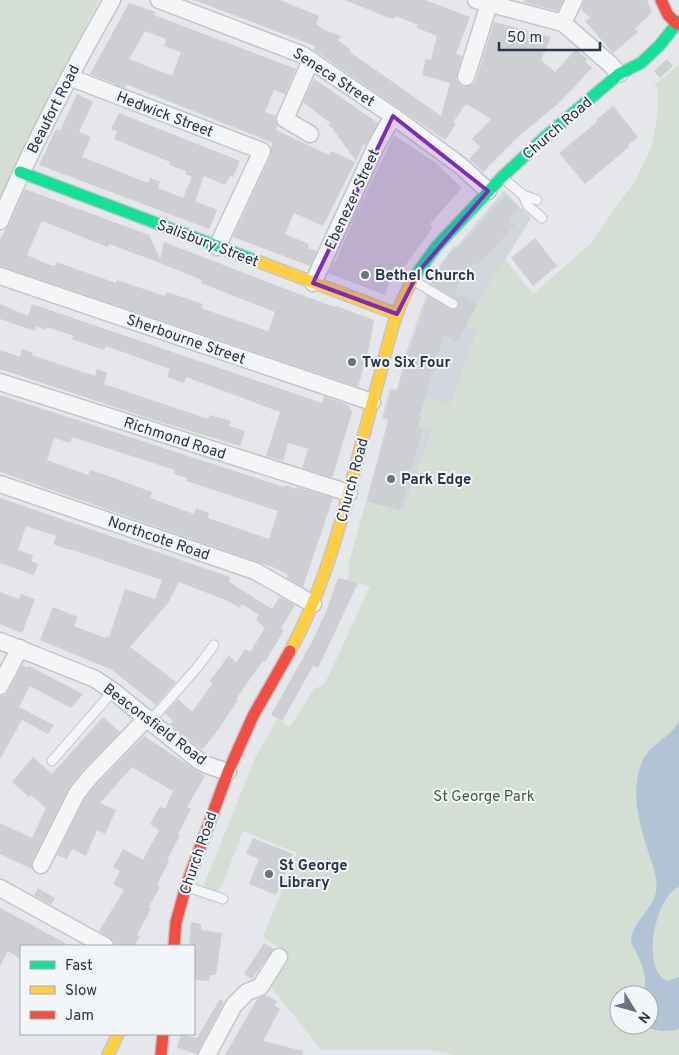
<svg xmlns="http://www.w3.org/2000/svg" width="679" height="1055" viewBox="0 0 679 1055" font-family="Overpass,sans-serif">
  <rect width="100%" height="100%" fill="#e5e7ea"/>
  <polygon fill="#d3d7dd" points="504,191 531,218 466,324 477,332 451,405 426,398 432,431 403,512 366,502 388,420 382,418 390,388 397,390 406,353 433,275 454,246 456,247"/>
  <g fill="#d5ded5" fill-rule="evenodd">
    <polygon points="0,0 99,0 37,120 0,201"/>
    <path d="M679 64V1055H455L431 1050H321L271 987 287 952 263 937 297 853 243 831 222 886C216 894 209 894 204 885L255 758 277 719 290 727 314 689 323 685 329 675 370 586 347 580 350 566H348L366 502 403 512 432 431 417 425 426 397 451 405 477 332 466 324 505 259 533 294 589 245 637 178 652 145 657 118 658 88 654 85ZM619 995H649V1025H619Z"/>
  </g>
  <path fill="#b2c3d6" d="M679 721V887C656 895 639 971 668 981L679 977V1029C667 1032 654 1032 643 1025H649V995H644C648 971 641 963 631 942 632 920 654 910 656 891 658 879 653 866 649 854 639 824 629 790 643 760 651 743 670 738 679 721Z"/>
  <g fill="#cdcfd3" fill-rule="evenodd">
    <polygon points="194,0 280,0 319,16 316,24 325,30 341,36 338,40 351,50 350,52 441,116 450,83 422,75 426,59 431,60 437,36 417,28 418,25 395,16 394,19 384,16 345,0 425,0 470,17 456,54 462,56 456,79 459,84 463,87 472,85 476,80 494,22 551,37 541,60 555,72 576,49 587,59 585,62 592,68 560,102 523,133 523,132 483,172 469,159 480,147 472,139 491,119 466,104 453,122 456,124 445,140 314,50 315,46"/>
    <polygon points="524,0 563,0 558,11 524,2"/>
    <polygon points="584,0 647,0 652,12 635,29 638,32 613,53 585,21 590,18 581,9"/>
    <path d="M129 3 156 12 154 15 296 69 285 94 274 90 265 112 276 116 275 120 278 125 276 130 329 155 331 151 355 162 323 226 294 213 285 234 309 244 308 248 317 251 310 266 233 237 271 155V147L273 143 126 84 125 88 90 74ZM145 31 166 39 164 46 181 52 172 76 129 59Z"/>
    <polygon points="667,59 673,66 660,78 654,71"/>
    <polygon points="314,79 378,123 365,146 364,144 356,161 332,128 328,125 330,123 303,102"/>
    <polygon points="77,94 93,102 79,132 91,137 82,157 148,183 150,178 160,182 158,188 183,198 192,177 185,174 186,171 169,165 170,162 114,139 117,131 111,129 119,113 240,161 233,177 230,176 225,185 204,176 195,201 217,210 209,229 39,165 56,129 60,131"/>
    <polygon points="613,106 638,137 628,145 629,147 585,184 559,153 597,122 596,120"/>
    <polygon points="394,135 436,163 462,188 430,224 433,227 402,270 398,269 394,279 391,278 385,295 328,273 334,262 335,262 356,214"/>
    <path d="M25 189 149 235 160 259 164 242 296 293 335 307 336 306 374 320 369 348 358 387 0 266V240L5 230 9 225ZM42 221 108 247 109 244 155 261 202 280 201 283 275 312 268 331 201 308 203 304 167 292 165 296 117 280 116 283 56 262 55 266 47 264 27 255Z"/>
    <polygon points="506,195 520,208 509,219 515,225 478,265 474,262 454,291 460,297 462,296 477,304 457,343 444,335 419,416 421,416 418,427 423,428 400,510 367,501 389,419 384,418 392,390 397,391 409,350 425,308 424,307 428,296 450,310 456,310 459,307 459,301 457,299 432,284 434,276 448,256 456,248 457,249"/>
    <polygon points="535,238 557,266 533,286 511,258"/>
    <polygon points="0,304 28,316 32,304 322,403 324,396 348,405 352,412 333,476 331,477 302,468 308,449 288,443 283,461 266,456 280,412 186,377 184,383 167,377 170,369 106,346 104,350 72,339 74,336 47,327 46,330 36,326 35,331 0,319"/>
    <polygon points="22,349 33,353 32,355 95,376 97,369 107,373 104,384 208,419 210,415 231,421 229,426 245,431 240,446 154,420 0,369 0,350 20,357"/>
    <path d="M0 395 284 487 285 485 296 489 297 487 333 498 303 587 287 578 288 575 275 568 0 472ZM72 437 175 470 174 474 187 478 186 481 278 511 269 539 208 518 209 513 196 508 194 514 150 498 152 492 103 474 90 470 88 475 47 460 54 438 70 443Z"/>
    <polygon points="0,498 230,577 229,582 272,609 280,597 295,605 281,628 284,630 265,662 263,661 236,699 238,700 215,734 202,750 170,724 173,721 165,713 178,699 192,712 213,683 210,681 229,655 236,663 245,649 250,652 265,628 256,620 259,615 242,604 239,608 228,601 179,582 168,603 130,647 176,682 156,705 112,670 40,640 53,607 78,617 74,626 106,638 107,636 109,637 125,589 155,599 162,580 70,549 70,550 53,544 56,536 26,526 18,550 33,555 31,561 38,564 34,575 0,563"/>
    <polygon points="338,578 358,583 318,668 313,666 282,721 271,715 313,640 327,609"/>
    <polygon points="0,592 19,599 21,594 35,599 22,633 0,624"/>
    <polygon points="22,665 28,668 29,666 83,694 71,708 30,686 19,707 54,725 48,734 22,720 0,759 0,696 5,695 9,691"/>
    <polygon points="103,717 120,732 83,770 69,787 32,861 32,869 0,854 0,823 32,838 46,808 31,795 29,797 12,782 33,757 52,774"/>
    <polygon points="144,736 205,776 187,807 191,809 178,834 180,835 167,860 169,861 157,885 160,887 148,908 151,909 137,935 140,936 134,946 118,946 110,938 99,931 124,890 113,884 120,871 113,867 123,849 143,860 159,830 150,824 160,806 165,809 173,791 132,767 100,803 116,810 105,834 97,830 86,856 72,849 67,859 57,855 85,798 97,784"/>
    <polygon points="253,838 293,854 276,895 249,884 259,859 246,854"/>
    <polygon points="38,888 55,898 51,905 34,895"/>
    <polygon points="0,908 32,925 70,946 21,946 21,959 8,951 0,966"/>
    <polygon points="191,922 201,924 201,930 222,933 216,975 210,975 209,981 194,980 194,946 189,946"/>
    <polygon points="264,943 274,949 252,979 244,974"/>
    <polygon points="265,995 277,1001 275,1006 280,1009 263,1041 303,1051 302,1055 225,1055 257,999"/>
    <polygon points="220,999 224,1002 197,1054 177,1048 181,1034 197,1038"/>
  </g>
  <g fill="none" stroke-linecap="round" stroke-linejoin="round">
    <defs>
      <g id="lane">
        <polyline points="504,179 523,195 537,200"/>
        <polyline points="523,195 528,206 542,218"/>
        <polyline points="416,282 453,304"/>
        <polyline points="150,721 196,669 214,645"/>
        <polyline points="52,761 113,691"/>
        <polyline points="188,887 223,899"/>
      </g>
      <g id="street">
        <polyline points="159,0 303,55 393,116 461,166 488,191"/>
        <polyline points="476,0 563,23 610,64 619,74"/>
        <polyline points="563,23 574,0"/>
        <polyline points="69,77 262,151 217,247"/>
        <polyline points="466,77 489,4"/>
        <polyline points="310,134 285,119 311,60"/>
        <path d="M0 221C32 145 71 72 112 0"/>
        <polyline points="0,276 372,402"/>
        <polyline points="313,283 376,146 393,116"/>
        <polyline points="0,382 349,493"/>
        <polyline points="0,484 255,571 313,604"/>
        <polyline points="0,641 95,679 113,691 198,760 207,765 228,772"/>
        <polyline points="0,686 20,648"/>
        <polyline points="41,865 77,793 90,777 147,718"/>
        <polyline points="0,888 105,946"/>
        <polyline points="207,1055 234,1005 247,992 260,987 279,957"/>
      </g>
      <g id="fast">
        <polyline points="20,172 257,261"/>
        <polyline points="416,275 436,247 502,177 545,137 619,74 641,63 659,46 679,21"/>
      </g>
      <g id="slow">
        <polyline points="257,261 397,314"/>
        <path d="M290 651C336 567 352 473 378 382 388 346 395 306 416 275"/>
        <polyline points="108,1055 118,1034"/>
      </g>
      <g id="jam">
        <polyline points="661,0 668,15 677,24"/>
        <polyline points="174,946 176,922 186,886 228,772 253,716 290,651"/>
        <polyline points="161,1055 163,1034"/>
      </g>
    </defs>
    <use href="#lane" stroke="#c3c5c8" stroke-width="11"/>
    <use href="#street" stroke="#c3c5c8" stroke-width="19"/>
    <use href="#fast" stroke="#c3c5c8" stroke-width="14"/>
    <use href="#slow" stroke="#c3c5c8" stroke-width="14"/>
    <use href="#jam" stroke="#c3c5c8" stroke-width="14"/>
    <use href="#lane" stroke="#f4f5f7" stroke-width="9"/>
    <use href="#street" stroke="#f4f5f7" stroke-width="16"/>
    <use href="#fast" stroke="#16e098" stroke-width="11"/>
    <use href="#slow" stroke="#ffcf43" stroke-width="11"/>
    <use href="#jam" stroke="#f24e42" stroke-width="11"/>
  </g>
  <path fill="#7b2cbf" fill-opacity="0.2" stroke="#7b2cbf" stroke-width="4" stroke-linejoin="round" d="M393 116 488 191 419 271 397 314 313 283Z"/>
  <g fill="#6b737f" stroke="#f3f6f9" stroke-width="2">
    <circle cx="365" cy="275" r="5"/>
    <circle cx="352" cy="362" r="5"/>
    <circle cx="391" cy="479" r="5"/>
    <circle cx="269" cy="874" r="5"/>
  </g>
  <g text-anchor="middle" stroke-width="4" stroke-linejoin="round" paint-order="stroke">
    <g font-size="15" fill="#293446" stroke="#f3f6f9">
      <text transform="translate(334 77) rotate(33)" y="5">Seneca Street</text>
      <text transform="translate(53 109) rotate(-63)" y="5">Beaufort Road</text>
      <text transform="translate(165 114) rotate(21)" y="5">Hedwick Street</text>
      <text transform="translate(557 128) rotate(-41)" y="5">Church Road</text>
      <text transform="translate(352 199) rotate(-65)" y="5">Ebenezer Street</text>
      <text transform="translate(208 243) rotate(21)" y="5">Salisbury Street</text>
      <text transform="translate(186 339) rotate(19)" y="5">Sherbourne Street</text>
      <text transform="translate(175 438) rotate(18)" y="5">Richmond Road</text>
      <text transform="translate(352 480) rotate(-75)" y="5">Church Road</text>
      <text transform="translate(159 538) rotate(19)" y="5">Northcote Road</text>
      <text transform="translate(155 724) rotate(37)" y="5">Beaconsfield Road</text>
      <text transform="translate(198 853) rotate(-71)" y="5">Church Road</text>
    </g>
    <g font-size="15" font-weight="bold" fill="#293446" stroke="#f3f6f9" text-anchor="start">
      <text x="375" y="280">Bethel Church</text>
      <text x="362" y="367">Two Six Four</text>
      <text x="401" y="484">Park Edge</text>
      <text x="279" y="870">St George<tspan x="279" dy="17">Library</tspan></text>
    </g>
    <g font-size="15" fill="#3e6335" stroke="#f3f6f9">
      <text x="484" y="801">St George Park</text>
    </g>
  </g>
  <rect x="20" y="945" width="175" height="90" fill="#f3f6f9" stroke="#a2a8b1"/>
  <rect x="30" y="961" width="25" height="8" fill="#16e098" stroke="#a2a8b1"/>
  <text x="65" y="970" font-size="15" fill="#293446">Fast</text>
  <rect x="30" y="986" width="25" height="8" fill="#ffcf43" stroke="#a2a8b1"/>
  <text x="65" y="995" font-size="15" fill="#293446">Slow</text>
  <rect x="30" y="1011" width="25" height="8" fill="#f24e42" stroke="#a2a8b1"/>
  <text x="65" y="1020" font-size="15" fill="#293446">Jam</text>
  <g transform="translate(634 1010) rotate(127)"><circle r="24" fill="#f3f6f9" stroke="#a2a8b1"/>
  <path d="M0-4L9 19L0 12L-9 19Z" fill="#6b737f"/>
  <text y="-8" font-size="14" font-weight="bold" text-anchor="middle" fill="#293446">N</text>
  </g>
  <path d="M499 42v8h101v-8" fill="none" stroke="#293446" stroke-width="2.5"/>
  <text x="507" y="42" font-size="15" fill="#293446" stroke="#f3f6f9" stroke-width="4" paint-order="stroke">50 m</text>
</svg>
